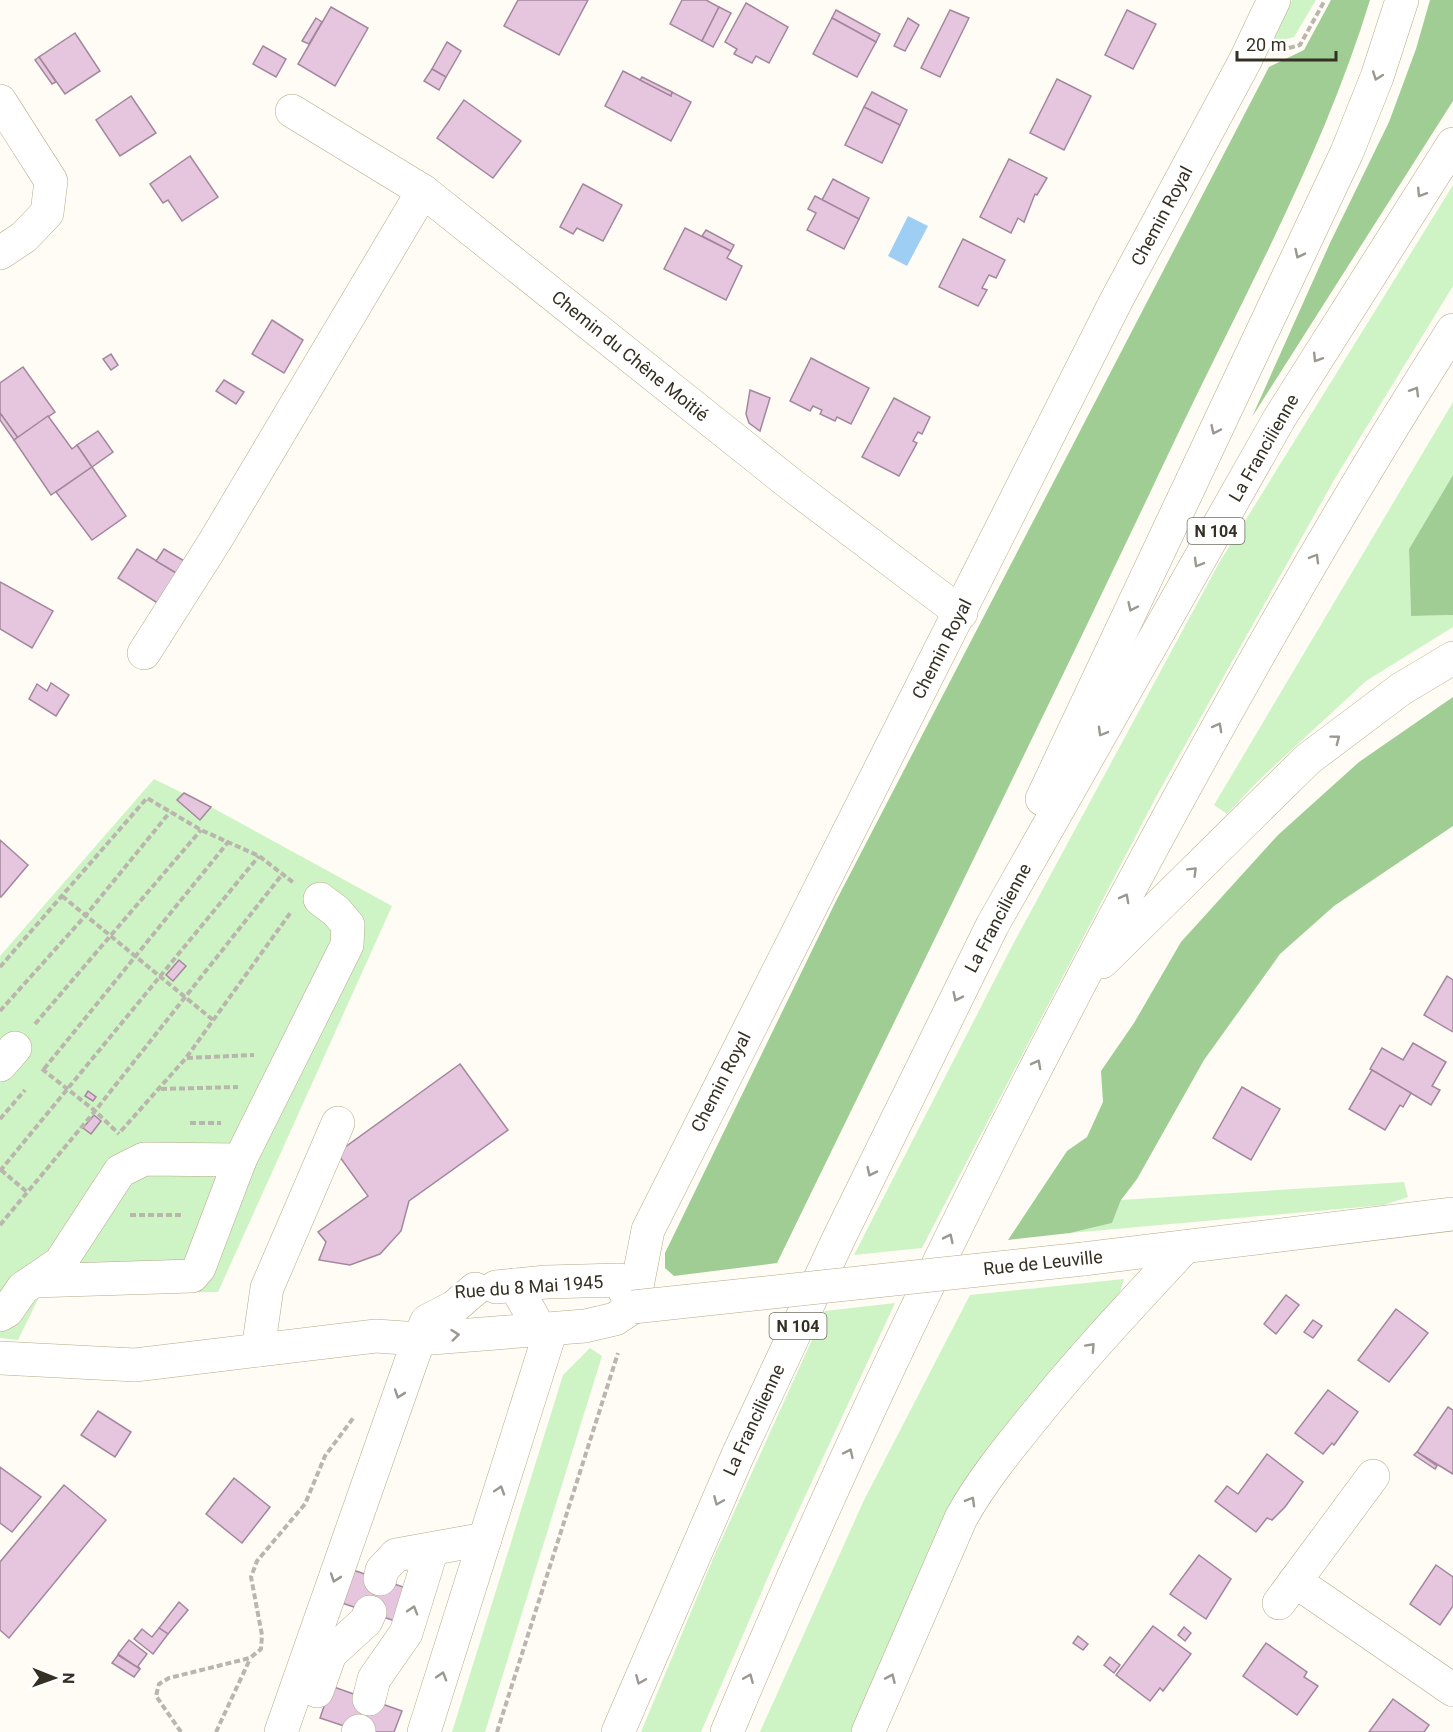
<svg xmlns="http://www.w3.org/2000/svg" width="1453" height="1732" viewBox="0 0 1453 1732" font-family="Roboto,sans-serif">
  <rect width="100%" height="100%" fill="#fefcf5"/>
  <g fill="#cef4c5">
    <polygon points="1292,0 1316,0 1294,37 1272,43"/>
    <polygon points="1453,185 1453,286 1334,480 1156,797 922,1248 854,1255 1011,948 1219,563"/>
    <polygon points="1453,402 1453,475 1409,549 1411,616 1453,615 1453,627 1366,681 1259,780 1227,814 1214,805"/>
    <polygon points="154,779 211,807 392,906 218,1292 41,1293 18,1340 0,1338 0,956"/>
    <polygon points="1404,1182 1408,1197 1384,1205 1070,1233 1112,1223 1121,1200"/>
    <polygon points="1124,1279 1119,1295 1002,1441 854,1732 760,1732 864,1500 970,1295"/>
    <polygon points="895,1303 774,1563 701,1732 641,1732 715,1554 825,1311"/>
    <polygon points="590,1348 602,1356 485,1732 452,1732 563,1375"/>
  </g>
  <g fill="#9fcd94">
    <path d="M1331 0H1370C1323 154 1243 297 1174 442 1044 717 910 989 777 1263L674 1276 665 1268V1253L835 903 1269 67 1304 50Z"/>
    <polygon points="1430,0 1453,0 1453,101 1252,417 1330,243 1389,122 1416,49"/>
    <polygon points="1453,475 1453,615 1411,616 1409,549"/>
    <polygon points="1453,697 1453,826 1334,906 1280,954 1204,1060 1137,1179 1121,1200 1112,1223 1070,1233 1008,1240 1067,1151 1087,1137 1103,1102 1101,1071 1134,1023 1181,942 1278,835 1359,762"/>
  </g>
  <polygon fill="#9fcef5" points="908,216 928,226 907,266 888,256"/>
  <g fill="#e5c6de" stroke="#a4879d" stroke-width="1.5">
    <polygon points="518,0 588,0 559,55 504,26"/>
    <polygon points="682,0 706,0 719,7 702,41 670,24"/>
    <polygon points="746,3 788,27 769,63 756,56 752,63 734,54 737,49 725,42"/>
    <polygon points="331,7 368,28 335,86 298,64"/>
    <polygon points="719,7 731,13 713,47 702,41"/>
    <polygon points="836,10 880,34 876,42 832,18"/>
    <polygon points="950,10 969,18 940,77 921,68"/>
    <polygon points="1127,10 1156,24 1133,69 1105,55"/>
    <polygon points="316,18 322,22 309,44 302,41"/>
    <polygon points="832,18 876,42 857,77 813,54"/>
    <polygon points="908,18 919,25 905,51 894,46"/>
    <polygon points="75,33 100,71 65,94 39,57"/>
    <polygon points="447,42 461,51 446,77 432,69"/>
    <polygon points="263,46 286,59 276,77 253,64"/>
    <polygon points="39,57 56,82 52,84 35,60"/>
    <polygon points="432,69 446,77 439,90 424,81"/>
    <polygon points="623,71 671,96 672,92 691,102 671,141 605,106"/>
    <polygon points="642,77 672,92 671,96 640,80"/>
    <polygon points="1057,79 1091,96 1064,150 1030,133"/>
    <polygon points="872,92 907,110 900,125 864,107"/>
    <polygon points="131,96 156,133 120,156 96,120"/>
    <polygon points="464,100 521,141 493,178 437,138"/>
    <polygon points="864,107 900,125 882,163 845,145"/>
    <polygon points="190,156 218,197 182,221 168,200 163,203 150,184"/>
    <polygon points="1009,159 1047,178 1037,195 1035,194 1024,222 1018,218 1011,233 980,217"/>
    <polygon points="833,179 869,198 859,219 822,200"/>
    <polygon points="583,184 622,205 603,241 577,228 573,234 560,227"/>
    <polygon points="815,196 859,219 844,249 807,230 816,213 808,209"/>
    <polygon points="685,228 731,251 727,258 742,266 726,300 664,269"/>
    <polygon points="706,230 734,245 731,251 702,236"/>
    <polygon points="963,239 1005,260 996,278 989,275 982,288 987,290 978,306 939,287"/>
    <polygon points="272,320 303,340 284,373 252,354"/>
    <polygon points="111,354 118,365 111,370 103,359"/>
    <polygon points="811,358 869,388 851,424 837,417 835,421 820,414 822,410 813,406 810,411 790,401"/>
    <polygon points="23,367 55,412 18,438 0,413 0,383"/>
    <polygon points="224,380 244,392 236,404 216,391"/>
    <polygon points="750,390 770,398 760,431 749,423 746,414"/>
    <polygon points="894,398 930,417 922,434 918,432 913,441 917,443 899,476 862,457"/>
    <polygon points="0,413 18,438 14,440 0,420"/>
    <polygon points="48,416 72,449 77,445 92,467 51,495 14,440"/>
    <polygon points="98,431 113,452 92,467 77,445"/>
    <polygon points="92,467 126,516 92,540 56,492"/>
    <polygon points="137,549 178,574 159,604 118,578"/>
    <polygon points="164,549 186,562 178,574 156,561"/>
    <polygon points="0,582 53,611 32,648 0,629"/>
    <polygon points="51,683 69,695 56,716 29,699 37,684 47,691"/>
    <polygon points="184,793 211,807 200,820 177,800"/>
    <polygon points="0,840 28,865 1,897 0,897"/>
    <polygon points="179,960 186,966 173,981 166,975"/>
    <polygon points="1447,976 1453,980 1453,1032 1424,1015"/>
    <polygon points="1413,1043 1446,1062 1432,1086 1440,1090 1431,1105 1370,1069 1382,1048 1403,1060"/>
    <polygon points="460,1064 508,1130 409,1201 401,1231 380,1254 350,1265 319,1260 326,1242 318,1232 368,1196 337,1153"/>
    <polygon points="1372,1070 1411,1093 1403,1107 1400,1105 1385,1130 1349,1109"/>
    <polygon points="1242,1087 1280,1109 1251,1160 1213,1138"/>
    <polygon points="88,1091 96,1097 93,1101 85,1096"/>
    <polygon points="94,1115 101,1121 91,1134 83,1128"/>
    <polygon points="1286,1295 1299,1305 1276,1334 1264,1324"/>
    <polygon points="1396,1309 1428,1333 1389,1382 1358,1360"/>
    <polygon points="1313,1320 1322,1326 1313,1338 1304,1332"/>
    <polygon points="1328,1390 1358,1412 1334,1445 1332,1443 1323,1454 1295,1433"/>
    <polygon points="1448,1407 1453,1410 1453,1474 1417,1452"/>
    <polygon points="98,1411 131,1432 115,1457 81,1435"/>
    <polygon points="1417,1452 1437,1466 1435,1469 1414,1455"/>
    <polygon points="1267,1454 1303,1482 1285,1507 1272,1520 1267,1518 1256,1532 1215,1501 1227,1486 1238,1494"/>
    <polygon points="0,1467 41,1497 12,1532 0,1523"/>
    <polygon points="234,1478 270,1507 242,1543 206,1514"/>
    <polygon points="64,1485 106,1520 9,1638 0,1630 0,1562"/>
    <polygon points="1199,1555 1231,1579 1206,1619 1170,1594"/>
    <polygon points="1436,1565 1453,1577 1453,1606 1440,1625 1410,1604"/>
    <polygon points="353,1570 409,1589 398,1622 342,1603"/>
    <polygon points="179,1602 188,1610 168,1634 159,1628"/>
    <polygon points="1153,1626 1191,1654 1163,1691 1160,1688 1150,1701 1116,1675"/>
    <polygon points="1184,1627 1191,1633 1185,1641 1178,1635"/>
    <polygon points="159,1628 168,1634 153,1654 134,1639 142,1629 152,1637"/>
    <polygon points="1078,1636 1088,1644 1083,1650 1073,1643"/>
    <polygon points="129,1640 147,1654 138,1666 140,1669 118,1654"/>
    <polygon points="1266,1643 1307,1672 1304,1677 1318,1686 1297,1715 1243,1676"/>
    <polygon points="118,1655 140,1669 134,1677 112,1663"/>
    <polygon points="1110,1657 1120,1665 1114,1673 1104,1665"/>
    <polygon points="331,1686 402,1711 394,1732 362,1732 320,1718"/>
    <polygon points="1393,1699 1429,1725 1424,1732 1369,1732"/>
  </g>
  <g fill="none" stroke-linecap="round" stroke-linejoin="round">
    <defs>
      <g id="minor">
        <polyline points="0,101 51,181 47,213 24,237 0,253"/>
        <polyline points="292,111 423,191 793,486 961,613"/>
        <polyline points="144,653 215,541 423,191"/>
        <polyline points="0,1065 15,1048"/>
        <polyline points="1083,1259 1453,1214"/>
        <polyline points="34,1281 192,1276 199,1268 240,1160 347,945 348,925 336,911 320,899"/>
        <polyline points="496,1287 546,1282 619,1280 633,1307"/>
        <polyline points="633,1307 648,1230 1116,301 1245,61 1274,0"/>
        <polyline points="0,1315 7,1311 23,1288 60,1263 120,1171 144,1159 240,1160"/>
        <polyline points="258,1350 267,1288 338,1123"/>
        <polyline points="0,1358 135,1365 376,1336 419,1339 585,1326 615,1319 633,1307"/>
        <polyline points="380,1579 382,1570 396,1555 485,1539"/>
        <polyline points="1295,1581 1453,1690"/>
        <polyline points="1279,1603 1373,1476"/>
        <polyline points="317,1691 330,1654 366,1621 370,1612"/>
        <polyline points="369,1699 374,1679 406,1633 432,1549"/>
        <polyline points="281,1732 419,1339 427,1321 454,1307 475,1289"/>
        <polyline points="358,1732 359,1731"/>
        <polyline points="424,1732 548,1339 539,1328 515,1285"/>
        <path d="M868 1732 961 1518C981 1482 1007 1450 1033 1418 1081 1358 1133 1303 1185 1247"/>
      </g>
      <g id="highway">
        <polyline points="1042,799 1347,152 1377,77 1402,0"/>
        <polyline points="1102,962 1308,759 1401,689 1453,658"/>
        <polyline points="618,1732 737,1457 839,1238 992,926 1279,419 1453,144"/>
        <path d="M727 1732C846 1446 981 1167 1127 894 1230 702 1336 513 1453 330"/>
      </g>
    </defs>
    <use href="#minor" stroke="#b5a988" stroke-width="34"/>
    <use href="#highway" stroke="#b5a988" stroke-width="34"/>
    <g stroke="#bab6ad" stroke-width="4" stroke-dasharray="6 3" stroke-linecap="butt">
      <polyline points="1289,48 1300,45 1325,0"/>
      <polyline points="62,896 213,1020"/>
      <polyline points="0,967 147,798 201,830 259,856 294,883"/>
      <polyline points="0,1011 86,915 170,812"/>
      <polyline points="35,1024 201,830"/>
      <polyline points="187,1058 254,1055"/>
      <polyline points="42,1069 94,1110 119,1134"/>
      <polyline points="44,1069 229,841"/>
      <polyline points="161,1089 238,1087"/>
      <polyline points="0,1119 25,1090"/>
      <polyline points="190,1123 221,1123"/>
      <polyline points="121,1131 186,1058 291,912"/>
      <polyline points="1,1170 27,1192"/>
      <polyline points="0,1171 259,856"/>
      <polyline points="130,1215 183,1215"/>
      <polyline points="0,1225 95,1111 281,876"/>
      <polyline points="181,1732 156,1696 159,1684 169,1678 250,1658 261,1649 262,1635 251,1577 257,1561 305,1504 325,1456 354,1417"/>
      <polyline points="216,1732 250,1659"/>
      <polyline points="497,1732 618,1353"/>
    </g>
    <use href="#minor" stroke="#fff" stroke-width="33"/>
    <use href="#highway" stroke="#fff" stroke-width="33"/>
    <defs>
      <polyline id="minor-bridge" points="633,1307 1083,1259"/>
    </defs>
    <use href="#minor-bridge" stroke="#b5a988" stroke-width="34" stroke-linecap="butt"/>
    <use href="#minor-bridge" stroke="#fff" stroke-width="33"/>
  </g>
  <defs><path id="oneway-chevron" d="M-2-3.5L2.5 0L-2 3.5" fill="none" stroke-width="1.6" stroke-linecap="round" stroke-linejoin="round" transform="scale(1.5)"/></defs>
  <g stroke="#9a9891">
    <use href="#oneway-chevron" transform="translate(1377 76) rotate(110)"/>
    <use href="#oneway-chevron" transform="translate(1421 193) rotate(122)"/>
    <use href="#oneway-chevron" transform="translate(1299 254) rotate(116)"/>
    <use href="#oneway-chevron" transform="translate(1317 358) rotate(122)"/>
    <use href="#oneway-chevron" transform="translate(1415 391) rotate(-59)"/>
    <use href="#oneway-chevron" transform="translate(1215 430) rotate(115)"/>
    <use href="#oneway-chevron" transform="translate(1315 558) rotate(-60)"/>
    <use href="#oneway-chevron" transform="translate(1198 563) rotate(120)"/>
    <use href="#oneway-chevron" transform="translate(1132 607) rotate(115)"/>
    <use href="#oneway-chevron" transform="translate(1218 727) rotate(-61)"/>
    <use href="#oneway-chevron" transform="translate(1102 732) rotate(120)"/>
    <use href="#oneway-chevron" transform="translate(1336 739) rotate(-37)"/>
    <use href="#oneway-chevron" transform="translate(1193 871) rotate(-45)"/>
    <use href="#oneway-chevron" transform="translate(1125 898) rotate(-62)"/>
    <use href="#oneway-chevron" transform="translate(957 997) rotate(116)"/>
    <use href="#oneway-chevron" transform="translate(1037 1064) rotate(-62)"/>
    <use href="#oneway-chevron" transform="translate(871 1172) rotate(116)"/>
    <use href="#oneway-chevron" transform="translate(949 1238) rotate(-64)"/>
    <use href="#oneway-chevron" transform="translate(455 1335) rotate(-6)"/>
    <use href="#oneway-chevron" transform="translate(1091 1347) rotate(-47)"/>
    <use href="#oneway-chevron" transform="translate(399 1394) rotate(109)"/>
    <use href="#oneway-chevron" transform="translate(849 1453) rotate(-65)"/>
    <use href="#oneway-chevron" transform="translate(500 1490) rotate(-72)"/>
    <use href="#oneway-chevron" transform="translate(718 1501) rotate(113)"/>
    <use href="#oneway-chevron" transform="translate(971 1501) rotate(-60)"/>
    <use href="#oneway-chevron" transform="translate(335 1578) rotate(109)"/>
    <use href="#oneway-chevron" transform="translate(413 1610) rotate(-73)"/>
    <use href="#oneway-chevron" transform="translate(442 1676) rotate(-73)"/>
    <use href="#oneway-chevron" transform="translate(749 1678) rotate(-67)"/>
    <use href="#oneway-chevron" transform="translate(891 1678) rotate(-66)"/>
    <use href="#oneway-chevron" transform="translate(640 1680) rotate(113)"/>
  </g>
  <g text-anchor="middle" stroke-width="6" stroke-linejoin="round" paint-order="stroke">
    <g fill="#fff" stroke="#726e65" stroke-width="1.5">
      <rect x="1187.5" y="518" width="57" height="26" rx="4.5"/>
      <rect x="769.5" y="1313" width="57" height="26" rx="4.5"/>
    </g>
    <g font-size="16" font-weight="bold" fill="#353023">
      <text x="1216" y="537">N 104</text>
      <text x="798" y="1332">N 104</text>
    </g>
    <g font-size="18" fill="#353023" stroke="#fff">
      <text transform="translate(1162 216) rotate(-62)" y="6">Chemin Royal</text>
      <text transform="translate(630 356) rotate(39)" y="6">Chemin du Chêne Moitié</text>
      <text transform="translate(1264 448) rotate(-60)" y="6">La Francilienne</text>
      <text transform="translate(942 649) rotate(-63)" y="6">Chemin Royal</text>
      <text transform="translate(998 918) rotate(-62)" y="6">La Francilienne</text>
      <text transform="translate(721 1082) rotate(-63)" y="6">Chemin Royal</text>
      <text transform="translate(1043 1263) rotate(-6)" y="6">Rue de Leuville</text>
      <text transform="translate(529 1287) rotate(-4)" y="6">Rue du 8 Mai 1945</text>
      <text transform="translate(754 1420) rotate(-65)" y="6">La Francilienne</text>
    </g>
  </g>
  <g transform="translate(54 1678) rotate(91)" stroke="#ffffff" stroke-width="4.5" paint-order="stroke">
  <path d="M0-4.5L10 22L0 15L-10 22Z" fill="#353023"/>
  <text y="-9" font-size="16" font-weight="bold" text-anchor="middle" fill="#353023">N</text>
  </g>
  <path d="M1237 51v9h99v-9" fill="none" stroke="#353023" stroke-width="3"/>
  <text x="1246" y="51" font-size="18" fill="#353023" stroke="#ffffff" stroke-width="4.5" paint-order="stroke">20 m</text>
</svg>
